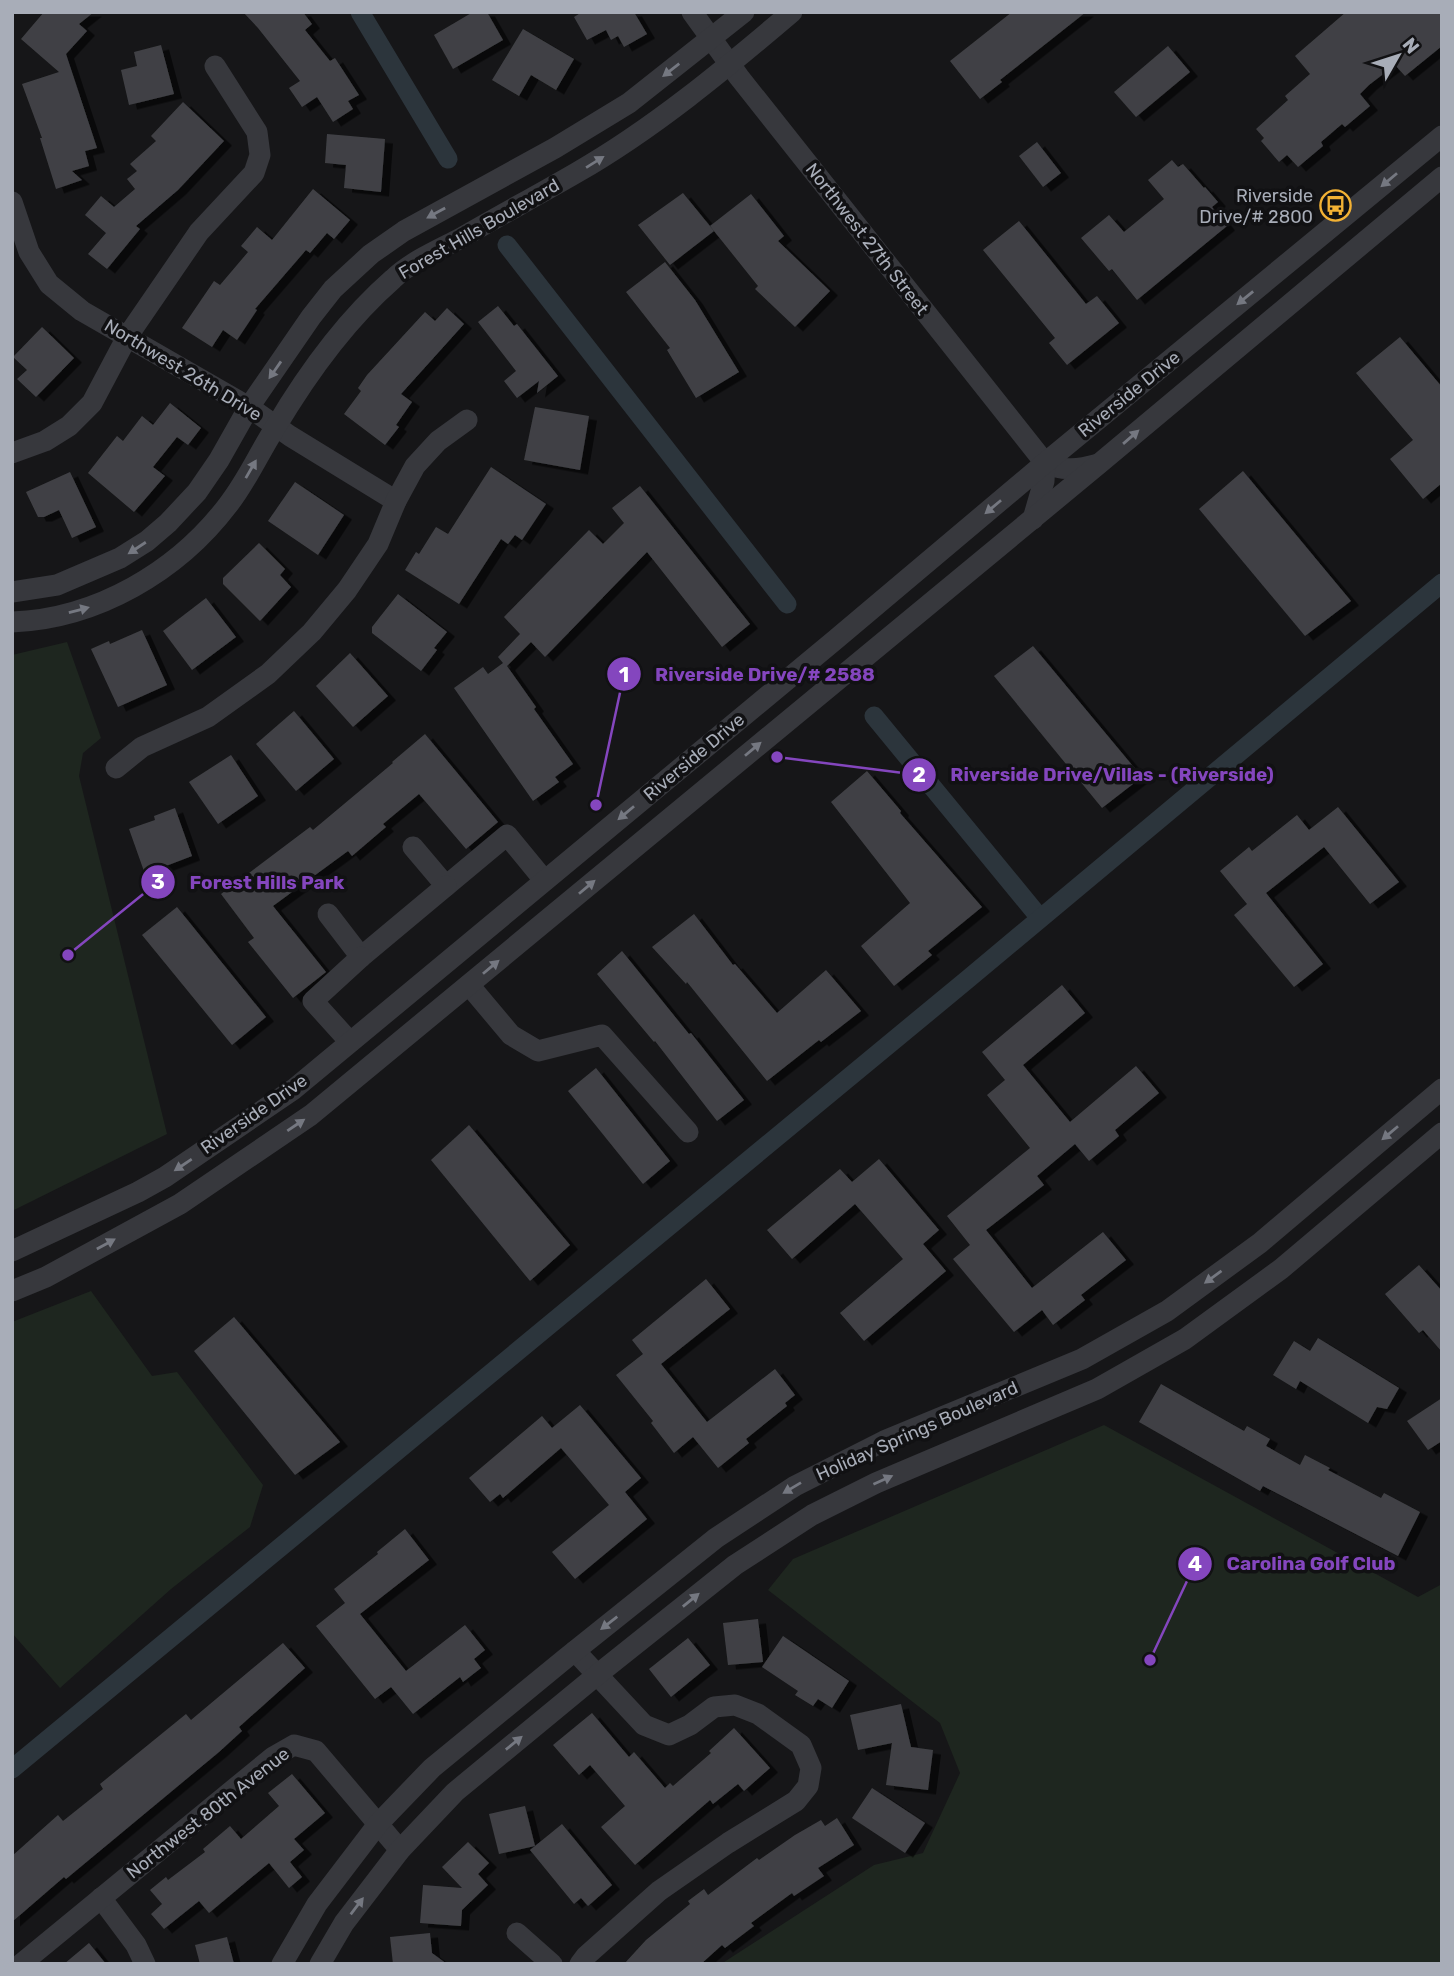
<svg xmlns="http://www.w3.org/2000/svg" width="1454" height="1976" viewBox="0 0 1454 1976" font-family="Rubik,sans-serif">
  <defs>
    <filter id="shadow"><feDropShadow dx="8" dy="4.5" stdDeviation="0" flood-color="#0009"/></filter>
  </defs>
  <rect width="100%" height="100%" fill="#161618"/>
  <g fill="#1e261f">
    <polygon points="67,642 101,738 83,753 79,776 167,1134 12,1211 12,655"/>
    <polygon points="91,1291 152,1376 177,1372 263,1485 250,1527 171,1589 60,1688 12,1633 12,1322"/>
    <polygon points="1104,1425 1418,1597 1442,1584 1442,1964 721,1964 874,1865 923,1853 960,1773 940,1723 768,1590 793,1559"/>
  </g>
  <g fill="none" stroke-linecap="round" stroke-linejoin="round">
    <g stroke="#2c353c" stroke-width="19">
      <polyline points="360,12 448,159"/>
      <polyline points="507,245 787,604"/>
      <polyline points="874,716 1040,918"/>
      <polyline points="12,1769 968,979 1442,583"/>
    </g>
  </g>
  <g fill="#404145" filter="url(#shadow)">
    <polygon points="44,12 94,12 79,24 87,31 66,54 97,148 85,151 89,166 72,171 82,180 56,189 40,138 42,138 22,84 59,72 21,39"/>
    <polygon points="243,12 303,12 312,24 305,30 330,61 335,58 359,95 348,101 353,109 333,122 317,97 302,107 289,88 300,81 258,28"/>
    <polygon points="473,12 487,12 503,40 453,69 434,35"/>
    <polygon points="582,12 634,12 647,34 624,47 618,36 611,40 606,30 587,40 574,17"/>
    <polygon points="1012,12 1086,12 1000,80 1002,82 980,99 950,61"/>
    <polygon points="1346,12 1442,12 1442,46 1405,76 1395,65 1369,85 1360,94 1370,106 1345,127 1342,124 1321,142 1323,146 1298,167 1287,155 1279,162 1261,141 1264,138 1256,129 1288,100 1285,96 1310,74 1295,56"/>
    <polygon points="523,29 574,59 556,90 531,75 519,96 492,80"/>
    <polygon points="161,45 174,94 129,105 121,70 137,66 134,52"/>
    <polygon points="1168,46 1190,72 1136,117 1114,92"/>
    <polygon points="183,102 224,141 178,190 136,226 140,229 107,269 88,254 106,233 85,215 101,196 114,207 135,189 127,179 137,171 130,164 156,141 151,136"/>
    <polygon points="327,134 385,139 381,192 344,188 346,165 325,163"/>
    <polygon points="1037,142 1061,173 1043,187 1019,156"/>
    <polygon points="1172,160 1178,167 1183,164 1204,188 1205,187 1218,202 1212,207 1227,226 1137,300 1112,269 1109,271 1081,238 1109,215 1124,232 1164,199 1148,180"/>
    <polygon points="313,189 350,220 334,239 327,233 310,253 306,250 255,309 257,310 237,340 223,330 212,347 182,328 214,281 220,285 248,252 241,246 257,227 272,240"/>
    <polygon points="683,193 714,231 670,265 638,225"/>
    <polygon points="751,194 784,236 778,241 830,291 795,327 755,289 758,286 710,226"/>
    <polygon points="1019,221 1086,304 1097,296 1119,323 1067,365 1049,343 1055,338 983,250"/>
    <polygon points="665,262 695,300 739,372 696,398 667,350 670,348 626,292"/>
    <polygon points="498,306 514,326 517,324 558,376 537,393 539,381 517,398 504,381 516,371 478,322"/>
    <polygon points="447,308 464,324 401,394 412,402 396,425 399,427 385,445 344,414 361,391 358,388 367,375 425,312 435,321"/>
    <polygon points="42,327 74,358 36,397 17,379 27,370 13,357"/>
    <polygon points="1400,337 1442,387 1442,483 1423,499 1390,459 1413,440 1356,373"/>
    <polygon points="170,403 201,428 188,445 177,437 153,467 165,476 134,512 88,473 117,436 123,441 142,416 153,425"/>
    <polygon points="535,407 589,416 580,470 524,460"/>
    <polygon points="491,467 546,504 522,540 515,535 508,544 501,539 459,604 405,570 416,552 419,554 436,527 448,534"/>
    <polygon points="1243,471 1351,601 1305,636 1199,509"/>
    <polygon points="70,472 96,527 72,538 59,510 44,517 38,517 26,492"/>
    <polygon points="295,482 344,515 318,555 268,521"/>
    <polygon points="640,486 750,624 722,647 647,552 545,657 531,642 507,666 536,707 534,709 573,764 555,777 559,782 533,801 454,688 483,667 488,674 503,663 498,657 520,634 504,617 589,530 603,544 624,523 612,508"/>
    <polygon points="259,543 285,569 280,575 291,587 260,621 223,584 223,578"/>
    <polygon points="398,594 447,632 434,648 437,650 421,671 372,633 372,627"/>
    <polygon points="206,598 236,637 192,670 163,631"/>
    <polygon points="142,630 167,685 118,707 91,649 109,641 110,644"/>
    <polygon points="1033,646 1142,777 1102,808 994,676"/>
    <polygon points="350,653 388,696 353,727 316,686"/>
    <polygon points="294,711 334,759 296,791 256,744"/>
    <polygon points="425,734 498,822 466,849 419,794 383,824 386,827 352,856 348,851 273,906 326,972 293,998 248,942 254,938 221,894 310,827 313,830 393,763 392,762"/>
    <polygon points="231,755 258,796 218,824 189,782"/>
    <polygon points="867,771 901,811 900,813 982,907 928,951 932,955 894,986 861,946 910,903 831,802"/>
    <polygon points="1338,807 1399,882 1370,904 1324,847 1266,893 1323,964 1294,987 1234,915 1247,904 1220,871 1249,847 1252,851 1297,815 1309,830"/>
    <polygon points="175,808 192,856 145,874 129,829 155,820 154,816"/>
    <polygon points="177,907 266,1017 232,1045 142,935"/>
    <polygon points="694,914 733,965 735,964 777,1013 826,970 861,1011 821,1042 819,1040 767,1081 687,982 686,984 652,947"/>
    <polygon points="622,951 689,1034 691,1033 744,1100 717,1121 655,1041 654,1042 597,974"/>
    <polygon points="1062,985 1085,1013 1023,1065 1070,1122 1136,1066 1159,1093 1115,1130 1119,1136 1089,1161 1075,1144 1037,1176 1044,1185 986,1230 1032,1288 1103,1232 1126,1260 1081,1295 1085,1300 1053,1325 1042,1310 1014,1332 953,1259 970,1245 947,1216 1030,1148 987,1095 1005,1080 982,1052"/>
    <polygon points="596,1068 670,1161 643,1184 568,1091"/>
    <polygon points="469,1125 570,1245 530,1281 431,1160"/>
    <polygon points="879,1159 939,1230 923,1244 946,1271 864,1341 840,1313 903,1259 855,1204 792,1259 767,1230 840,1169 852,1182"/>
    <polygon points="1419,1265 1442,1291 1442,1352 1423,1330 1419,1333 1385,1294"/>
    <polygon points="706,1279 730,1309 661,1364 707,1422 775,1369 795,1395 785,1403 787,1406 746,1439 749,1443 718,1468 693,1437 674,1453 651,1423 653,1421 616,1375 643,1354 632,1340"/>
    <polygon points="234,1317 340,1442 295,1475 194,1351"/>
    <polygon points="1318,1338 1399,1388 1387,1409 1377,1407 1368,1423 1300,1381 1296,1389 1273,1375 1294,1341 1310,1351"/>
    <polygon points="1161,1384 1244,1431 1247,1426 1270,1439 1266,1446 1300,1465 1305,1455 1330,1468 1328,1470 1381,1498 1384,1493 1420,1512 1398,1556 1263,1486 1260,1491 1139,1422"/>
    <polygon points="1442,1398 1442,1441 1428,1450 1407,1421"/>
    <polygon points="580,1405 641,1478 625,1492 647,1519 575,1579 552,1552 609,1505 561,1448 503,1498 500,1494 490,1502 469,1478 542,1416 552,1428"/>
    <polygon points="405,1529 429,1560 360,1614 406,1671 465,1625 485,1650 474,1659 481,1668 463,1682 460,1677 413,1714 391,1687 375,1699 316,1626 345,1603 334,1589 378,1554 377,1552"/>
    <polygon points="758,1619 763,1662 728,1665 723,1623"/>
    <polygon points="783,1636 849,1681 832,1708 818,1699 813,1706 795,1695 798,1691 762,1667"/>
    <polygon points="688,1638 710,1665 671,1697 649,1669"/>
    <polygon points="283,1643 305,1668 239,1727 242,1731 219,1752 66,1879 64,1877 12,1922 12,1856 58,1815 63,1821 103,1789 100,1784 186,1714 191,1720"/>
    <polygon points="901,1704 911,1747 933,1750 928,1790 886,1785 892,1743 858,1750 850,1715"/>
    <polygon points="592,1713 629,1757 634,1752 665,1788 670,1783 673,1786 711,1753 709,1751 734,1728 770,1768 744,1791 738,1784 713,1804 710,1800 635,1865 601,1827 625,1806 590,1765 579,1775 553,1745"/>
    <polygon points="292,1774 325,1813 294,1839 304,1850 290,1862 302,1877 289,1888 269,1863 209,1913 199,1901 164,1929 151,1914 162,1904 150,1890 166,1877 168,1880 205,1852 203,1849 230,1826 241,1839 279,1806 268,1793"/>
    <polygon points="872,1788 925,1823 905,1853 852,1818"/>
    <polygon points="525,1806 535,1846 562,1824 612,1885 588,1906 581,1898 574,1904 530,1850 535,1846 499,1854 489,1814"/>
    <polygon points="837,1818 854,1845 818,1868 824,1876 794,1896 792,1893 751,1923 754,1926 725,1948 722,1945 701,1964 624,1964 646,1940 690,1904 688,1901 704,1889 708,1895 757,1858 759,1860 795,1835 821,1820 825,1826"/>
    <polygon points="468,1842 489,1863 478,1874 488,1885 462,1910 461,1926 420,1923 423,1885 462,1888 442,1867"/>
    <polygon points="430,1933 432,1953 447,1964 393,1964 390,1937"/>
    <polygon points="227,1937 234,1964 200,1964 195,1945"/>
    <polygon points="89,1943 106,1964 64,1964"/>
  </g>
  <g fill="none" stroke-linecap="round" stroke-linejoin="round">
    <g stroke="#37383d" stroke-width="21">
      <path d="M692 12 739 77 1045 463C1062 472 1080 469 1098 464"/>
      <polyline points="12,202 29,252 49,284 82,311 249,407 290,436 396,501"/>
      <polyline points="12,453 45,441 69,426 92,403 127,337 199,232 254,173 260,155 257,132 215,66"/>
      <polyline points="1033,519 1044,481 1045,463"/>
      <polyline points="12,592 57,585 120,558 147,541 168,523 197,492 219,460 249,407 311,317 333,289 371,254 404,231 555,148 629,103 744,12"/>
      <path d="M12 622C97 619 178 571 228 505 247 481 259 453 275 428 307 374 346 320 393 279 412 261 438 250 461 238 499 216 538 195 576 173 653 129 725 69 792 12"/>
      <polyline points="116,768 142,747 208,717 268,674 312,632 347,590 378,544 396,501 415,466 438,441 467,420"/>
      <polyline points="413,847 446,886 507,835 544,880"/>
      <polyline points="328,914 361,957 446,886"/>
      <polyline points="469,985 511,1035 538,1051 602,1035 688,1132"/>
      <polyline points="350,1042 313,1001 361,957"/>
      <polyline points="12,1251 138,1192 165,1177 294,1089 835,640 1045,463 1442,136"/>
      <polyline points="12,1291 46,1277 180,1204 311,1115 1100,463 1442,177"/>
      <polyline points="575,1651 644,1725 669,1735 690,1725 714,1707 735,1705 758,1714 801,1745 811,1768 808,1786 796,1801 728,1843 659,1891 586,1956 580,1964"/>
      <polyline points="101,1898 136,1945 145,1964"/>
      <polyline points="517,1933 552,1964"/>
      <polyline points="21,1964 273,1757 294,1745 316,1751 400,1850"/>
      <polyline points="282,1964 317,1904 378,1824 432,1768 566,1658 716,1538 795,1486 884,1441 1082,1359 1167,1311 1260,1243 1442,1089"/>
      <polyline points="320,1964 344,1923 400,1850 455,1792 597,1675 735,1565 812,1515 876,1483 1097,1389 1185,1339 1281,1269 1442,1133"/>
    </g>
  </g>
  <defs><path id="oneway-solid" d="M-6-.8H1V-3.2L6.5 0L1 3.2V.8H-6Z" transform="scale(1.75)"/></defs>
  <g fill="#757881">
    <use href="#oneway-solid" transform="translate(671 70) rotate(142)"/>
    <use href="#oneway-solid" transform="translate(595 162) rotate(-32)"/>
    <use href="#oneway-solid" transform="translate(1389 180) rotate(140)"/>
    <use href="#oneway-solid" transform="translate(436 213) rotate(151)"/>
    <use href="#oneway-solid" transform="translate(1245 298) rotate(141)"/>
    <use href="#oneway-solid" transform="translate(275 370) rotate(125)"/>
    <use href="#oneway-solid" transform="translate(1131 437) rotate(-41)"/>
    <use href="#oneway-solid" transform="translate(251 469) rotate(-60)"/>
    <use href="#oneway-solid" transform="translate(993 507) rotate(140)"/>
    <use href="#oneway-solid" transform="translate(137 548) rotate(147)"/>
    <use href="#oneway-solid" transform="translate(79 610) rotate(-15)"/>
    <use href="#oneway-solid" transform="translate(753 749) rotate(-40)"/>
    <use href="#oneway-solid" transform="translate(626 813) rotate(140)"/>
    <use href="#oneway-solid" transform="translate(587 887) rotate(-40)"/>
    <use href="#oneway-solid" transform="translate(491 967) rotate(-40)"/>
    <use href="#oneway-solid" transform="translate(296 1125) rotate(-34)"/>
    <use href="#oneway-solid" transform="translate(1390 1133) rotate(140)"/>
    <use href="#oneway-solid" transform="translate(183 1165) rotate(146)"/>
    <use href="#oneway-solid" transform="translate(106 1244) rotate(-29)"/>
    <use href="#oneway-solid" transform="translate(1213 1277) rotate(144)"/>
    <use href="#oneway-solid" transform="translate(883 1480) rotate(-24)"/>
    <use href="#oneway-solid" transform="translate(792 1488) rotate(149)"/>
    <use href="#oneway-solid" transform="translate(691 1600) rotate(-39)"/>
    <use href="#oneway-solid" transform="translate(609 1623) rotate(142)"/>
    <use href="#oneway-solid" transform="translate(514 1743) rotate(-39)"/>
    <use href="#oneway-solid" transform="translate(357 1906) rotate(-53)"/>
  </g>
  <defs>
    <symbol id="bus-ring" viewBox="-11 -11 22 22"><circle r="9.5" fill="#111113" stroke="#f2b134" stroke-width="1.5"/><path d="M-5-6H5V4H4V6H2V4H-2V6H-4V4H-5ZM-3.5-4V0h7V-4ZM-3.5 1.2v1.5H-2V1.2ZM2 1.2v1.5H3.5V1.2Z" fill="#f2b134"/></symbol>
  </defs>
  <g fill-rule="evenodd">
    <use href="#bus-ring" x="1318" y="188" width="35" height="35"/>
  </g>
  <g text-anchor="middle" stroke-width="7" stroke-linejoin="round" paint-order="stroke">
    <g font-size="18" fill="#a8adb8" stroke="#111113" text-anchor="end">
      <text x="1313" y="202">Riverside<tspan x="1313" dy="21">Drive/# 2800</tspan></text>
    </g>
    <g font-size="18" fill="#a8adb8" stroke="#111113">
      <text transform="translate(479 229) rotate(-30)" y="6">Forest Hills Boulevard</text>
      <text transform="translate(867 239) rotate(52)" y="6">Northwest 27th Street</text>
      <text transform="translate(183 370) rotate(31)" y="6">Northwest 26th Drive</text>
      <text transform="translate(1129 394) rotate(-39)" y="6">Riverside Drive</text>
      <text transform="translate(694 757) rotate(-40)" y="6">Riverside Drive</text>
      <text transform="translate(254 1114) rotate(-35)" y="6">Riverside Drive</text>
      <text transform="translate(917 1431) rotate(-24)" y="6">Holiday Springs Boulevard</text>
      <text transform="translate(208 1813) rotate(-38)" y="6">Northwest 80th Avenue</text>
    </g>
  </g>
  <path fill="none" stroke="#8446be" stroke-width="2.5" d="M596 805L624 674M777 757L919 775M68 955L158 882M1150 1660L1195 1564"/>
  <g fill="#8446be" stroke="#111113" stroke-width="2.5">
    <circle cx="596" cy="805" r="7"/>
    <circle cx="777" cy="757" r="7"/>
    <circle cx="68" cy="955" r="7"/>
    <circle cx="1150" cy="1660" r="7"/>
    <circle cx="624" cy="674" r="18"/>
    <circle cx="919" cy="775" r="18"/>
    <circle cx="158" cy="882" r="18"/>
    <circle cx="1195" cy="1564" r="18"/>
  </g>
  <g font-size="21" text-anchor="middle" font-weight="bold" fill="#fff">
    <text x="624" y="682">1</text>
    <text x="919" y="782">2</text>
    <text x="158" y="889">3</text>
    <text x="1195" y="1571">4</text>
  </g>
  <g font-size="19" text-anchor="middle" font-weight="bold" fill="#8446be" stroke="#111113" stroke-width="7" stroke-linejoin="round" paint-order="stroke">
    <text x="765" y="681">Riverside Drive/# 2588</text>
    <text x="1112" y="781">Riverside Drive/Villas - (Riverside)</text>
    <text x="267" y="889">Forest Hills Park</text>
    <text x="1311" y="1570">Carolina Golf Club</text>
  </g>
  <rect width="1454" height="1976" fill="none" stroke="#a8adb8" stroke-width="28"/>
  <g transform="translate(1398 56) rotate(51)" stroke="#111113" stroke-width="5" paint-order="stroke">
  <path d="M0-5L12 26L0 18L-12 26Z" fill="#a8adb8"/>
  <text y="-10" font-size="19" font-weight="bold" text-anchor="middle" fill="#a8adb8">N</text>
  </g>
</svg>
